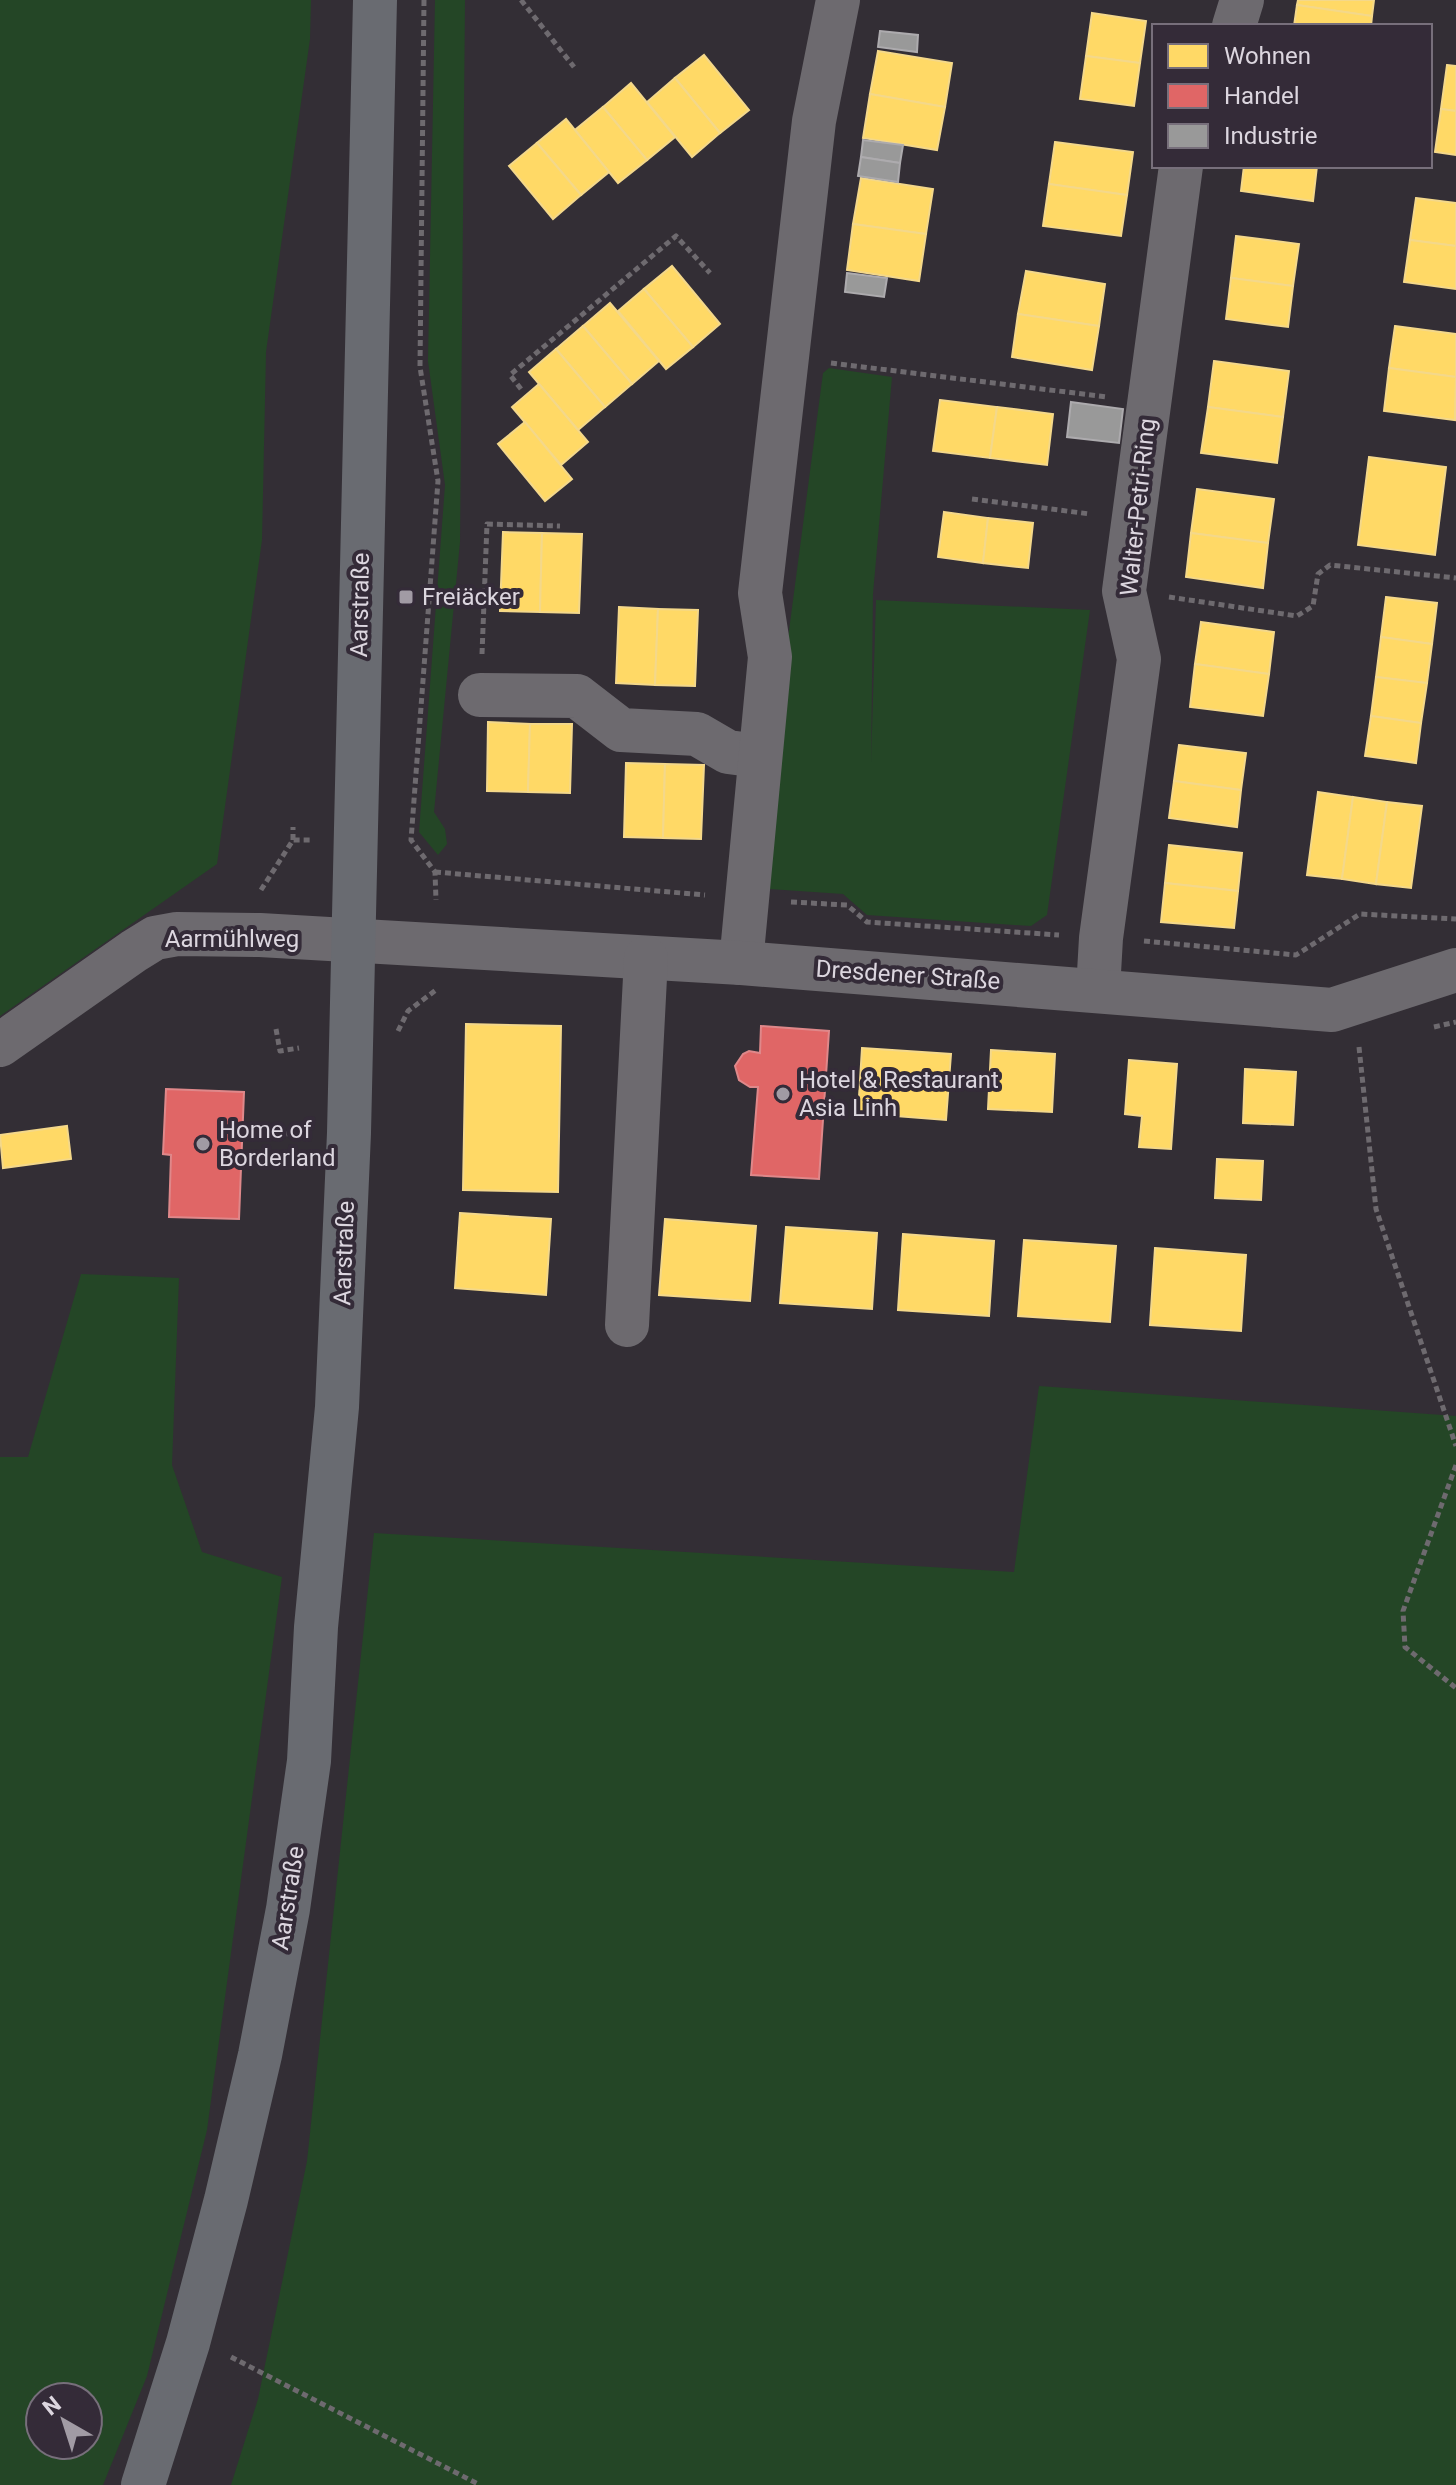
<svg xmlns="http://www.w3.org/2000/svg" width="1456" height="2485" viewBox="0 0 1456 2485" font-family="Roboto,sans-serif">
  <rect width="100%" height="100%" fill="#332e35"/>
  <g fill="#244626" fill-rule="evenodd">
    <polygon points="0,0 311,0 310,39 266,352 262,540 217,864 0,1016"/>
    <polygon points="435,0 465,0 460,542 434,812 445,829 447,844 438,855 419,832 445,485 428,361"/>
    <polygon points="829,368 892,377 873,594 871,763 876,600 1090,610 1047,915 1031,926 867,915 843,894 755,888 823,373"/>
    <path d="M81 1274 179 1278 172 1465 202 1552 282 1577 207 2130 147 2376 103 2485H0V1457H28ZM40 2397H88V2445H40Z"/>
    <polygon points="1039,1386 1456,1416 1456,2485 231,2485 258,2399 307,2161 374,1533 1014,1572"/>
  </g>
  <g fill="#ffd966" stroke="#f4d88a" stroke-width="2">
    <polygon points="1298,0 1374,0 1372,16 1297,5"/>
    <polygon points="1297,5 1372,16 1371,26 1294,26"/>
    <polygon points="1092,13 1146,21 1140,63 1086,56"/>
    <polygon points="878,51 952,63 945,107 870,94"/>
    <polygon points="704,55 749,110 720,133 675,78"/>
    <polygon points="1086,56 1140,63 1134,106 1080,99"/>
    <polygon points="1447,65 1456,66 1456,111 1441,109"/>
    <polygon points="675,78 720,133 692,157 647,102"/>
    <polygon points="631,83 675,137 647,160 603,107"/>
    <polygon points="870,94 945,107 937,150 863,138"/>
    <polygon points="603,107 647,160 618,183 575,130"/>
    <polygon points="1441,109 1456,111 1456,155 1435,152"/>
    <polygon points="566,119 609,172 581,195 537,143"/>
    <polygon points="1055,142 1133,152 1127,195 1049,184"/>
    <polygon points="537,143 581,195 553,219 509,166"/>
    <polygon points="1244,166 1317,166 1313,201 1241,191"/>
    <polygon points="861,178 933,189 926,234 853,224"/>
    <polygon points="1049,184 1127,195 1121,236 1043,226"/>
    <polygon points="1416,198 1456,203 1456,246 1410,240"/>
    <polygon points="853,224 926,234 919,281 847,270"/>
    <polygon points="1236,236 1299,244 1293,286 1231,278"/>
    <polygon points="1410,240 1456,246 1456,289 1404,282"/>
    <polygon points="672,266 720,324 693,347 644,289"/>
    <polygon points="1026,271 1105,284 1099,326 1018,314"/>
    <polygon points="1231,278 1293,286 1288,327 1226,319"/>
    <polygon points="644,289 693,347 666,369 618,311"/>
    <polygon points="610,303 659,361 632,384 583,326"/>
    <polygon points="1018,314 1099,326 1092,370 1012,357"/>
    <polygon points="583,326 632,384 605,407 556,349"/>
    <polygon points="1395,326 1456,334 1456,377 1389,368"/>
    <polygon points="556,349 605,407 578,430 529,372"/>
    <polygon points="1214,361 1289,371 1283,417 1208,407"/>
    <polygon points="1389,368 1456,377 1455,420 1384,411"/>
    <polygon points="539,384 588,442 561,465 512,407"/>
    <polygon points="940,400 997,407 990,458 933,451"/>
    <polygon points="997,407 1053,414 1047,465 990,458"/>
    <polygon points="1208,407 1283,417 1277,463 1201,453"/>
    <polygon points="525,422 572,479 545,501 498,444"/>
    <polygon points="1369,457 1446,467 1435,555 1358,545"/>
    <polygon points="1197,489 1274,499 1268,543 1191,533"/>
    <polygon points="944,512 988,518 983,563 938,557"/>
    <polygon points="988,518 1033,523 1028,568 983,563"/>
    <polygon points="503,532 542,533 540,612 500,611"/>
    <polygon points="542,533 582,534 579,613 540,612"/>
    <polygon points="1191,533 1268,543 1263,588 1186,577"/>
    <polygon points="1386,597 1437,603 1432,644 1381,637"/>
    <polygon points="619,607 658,609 655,685 616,683"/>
    <polygon points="658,609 698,610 695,686 655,685"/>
    <polygon points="1201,622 1274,632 1269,674 1195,664"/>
    <polygon points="1381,637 1432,644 1427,683 1376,677"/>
    <polygon points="1195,664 1269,674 1263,716 1190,707"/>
    <polygon points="1376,677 1427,683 1421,723 1371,716"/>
    <polygon points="1371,716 1421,723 1416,763 1365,756"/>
    <polygon points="488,722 530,724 528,792 487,791"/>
    <polygon points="530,724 572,724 570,793 528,792"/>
    <polygon points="1179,745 1246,753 1241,790 1174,781"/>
    <polygon points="626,763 665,764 663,838 624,837"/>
    <polygon points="665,764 704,765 701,839 663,838"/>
    <polygon points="1174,781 1241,790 1237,827 1169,818"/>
    <polygon points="1318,792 1353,797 1342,879 1307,875"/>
    <polygon points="1353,797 1387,802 1376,884 1342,879"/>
    <polygon points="1387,802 1422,806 1411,888 1376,884"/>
    <polygon points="1169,845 1242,853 1238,891 1165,883"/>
    <polygon points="1165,883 1238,891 1234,928 1161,922"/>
    <polygon points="466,1024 561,1026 558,1192 463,1190"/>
    <polygon points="862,1048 951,1054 946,1120 858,1113"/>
    <polygon points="991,1050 1055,1054 1052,1112 988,1109"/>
    <polygon points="1129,1060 1177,1064 1171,1149 1139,1147 1142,1116 1125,1114"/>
    <polygon points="1245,1069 1296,1072 1293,1125 1243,1123"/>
    <polygon points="67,1126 71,1159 3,1168 0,1135"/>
    <polygon points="1217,1159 1263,1161 1261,1200 1215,1198"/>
    <polygon points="460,1213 551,1219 546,1295 455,1288"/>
    <polygon points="665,1219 756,1226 750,1301 659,1295"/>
    <polygon points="786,1227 877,1233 872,1309 780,1303"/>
    <polygon points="903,1234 994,1241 989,1316 898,1310"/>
    <polygon points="1024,1240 1116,1246 1110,1322 1018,1316"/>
    <polygon points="1155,1248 1246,1255 1241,1331 1150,1325"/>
  </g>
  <g fill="#e06666" stroke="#df888a" stroke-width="2">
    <polygon points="761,1026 829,1031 819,1179 751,1175 758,1087 750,1087 739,1080 735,1066 743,1054 749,1051 760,1053"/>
    <polygon points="166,1089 244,1092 239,1219 169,1217 171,1155 163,1154"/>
  </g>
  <g fill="#999" stroke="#adabae" stroke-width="2">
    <polygon points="880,31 918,35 917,52 878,47"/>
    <polygon points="863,140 903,145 900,163 861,157"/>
    <polygon points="861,157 900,163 898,182 858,176"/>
    <polygon points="847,273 887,278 884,297 845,292"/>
    <polygon points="1071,402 1123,409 1119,443 1067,437"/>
  </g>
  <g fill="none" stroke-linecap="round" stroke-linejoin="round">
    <g stroke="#6e6a6f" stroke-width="5" stroke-dasharray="6 4" stroke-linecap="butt">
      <polyline points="424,0 420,367 438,481 411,840 435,872 436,900"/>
      <polyline points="521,0 574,67"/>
      <polyline points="831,363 1107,397"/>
      <polyline points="521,389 510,375 676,236 710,273"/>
      <polyline points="972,499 1090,514"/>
      <polyline points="1169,597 1297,616 1313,606 1318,574 1330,565 1456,578"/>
      <polyline points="482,654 487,524 560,526"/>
      <polyline points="293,840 293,827"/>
      <polyline points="435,872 705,895"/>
      <polyline points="261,890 293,840 311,840"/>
      <polyline points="791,902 847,905 867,922 1059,935"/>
      <polyline points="1144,941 1296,955 1360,914 1456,919"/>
      <polyline points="1434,1027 1456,1022"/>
      <polyline points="276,1029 280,1051 299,1048"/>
      <polyline points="398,1031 408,1011 436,990"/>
      <polyline points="1359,1047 1376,1209 1456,1446"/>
      <polyline points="243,1133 299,1134"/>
      <polyline points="1456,1465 1403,1611 1405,1647 1456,1688"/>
      <polyline points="231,2357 480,2485"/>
    </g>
    <g stroke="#6d6a6f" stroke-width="44">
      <polyline points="1234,26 1242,0"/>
      <polyline points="480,695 577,696 621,730 697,734 728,752 759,756"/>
      <polyline points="741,963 770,657 760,593 814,121 838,0"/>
      <polyline points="1098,990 1101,938 1139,659 1124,591 1181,166"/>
      <polyline points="0,1045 134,951 155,938 177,934 260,935 741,963 1332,1010 1456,970"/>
      <polyline points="627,1325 646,958"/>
    </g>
    <polyline stroke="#696b71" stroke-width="44" points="143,2485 188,2343 226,2200 260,2055 288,1909 309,1761 316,1627 337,1407 349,1133 375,0"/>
  </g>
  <g fill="#a19ba4" stroke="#342b38" stroke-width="3">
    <rect x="398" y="589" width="16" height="16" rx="4"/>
    <circle cx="783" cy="1094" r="8"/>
    <circle cx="203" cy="1144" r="8"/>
  </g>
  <g text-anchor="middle" stroke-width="8" stroke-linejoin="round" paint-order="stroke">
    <g font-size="24" fill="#dcd6df" stroke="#342b38">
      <text transform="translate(1138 507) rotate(-84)" y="8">Walter-Petri-Ring</text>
      <text transform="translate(360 605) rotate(-89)" y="8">Aarstraße</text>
      <text x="232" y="947">Aarmühlweg</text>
      <text transform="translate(908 975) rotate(4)" y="8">Dresdener Straße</text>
      <text transform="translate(344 1253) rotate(-88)" y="8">Aarstraße</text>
      <text transform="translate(288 1898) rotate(-81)" y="8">Aarstraße</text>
    </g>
    <g font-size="24" fill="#dcd6df" stroke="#342b38" text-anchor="start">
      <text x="422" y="605">Freiäcker</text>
      <text x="799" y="1088">Hotel &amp; Restaurant<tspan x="799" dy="28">Asia Linh</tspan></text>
      <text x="219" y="1138">Home of<tspan x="219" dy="28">Borderland</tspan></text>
    </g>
  </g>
  <rect x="1152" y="24" width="280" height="144" fill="#342b38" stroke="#776f7b" stroke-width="2"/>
  <rect x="1168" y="44" width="40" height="24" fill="#ffd966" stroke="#776f7b" stroke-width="2"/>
  <text x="1224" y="64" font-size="24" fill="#dcd6df">Wohnen</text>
  <rect x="1168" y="84" width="40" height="24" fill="#e06666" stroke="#776f7b" stroke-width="2"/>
  <text x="1224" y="104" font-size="24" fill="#dcd6df">Handel</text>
  <rect x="1168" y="124" width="40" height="24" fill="#999999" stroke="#776f7b" stroke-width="2"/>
  <text x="1224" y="144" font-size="24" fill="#dcd6df">Industrie</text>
  <g transform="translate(64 2421) rotate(321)"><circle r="38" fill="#342b38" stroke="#776f7b" stroke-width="2"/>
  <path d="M0-6L14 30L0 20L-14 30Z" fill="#a19ba4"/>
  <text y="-12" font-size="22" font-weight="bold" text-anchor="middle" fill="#dcd6df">N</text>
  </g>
</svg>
